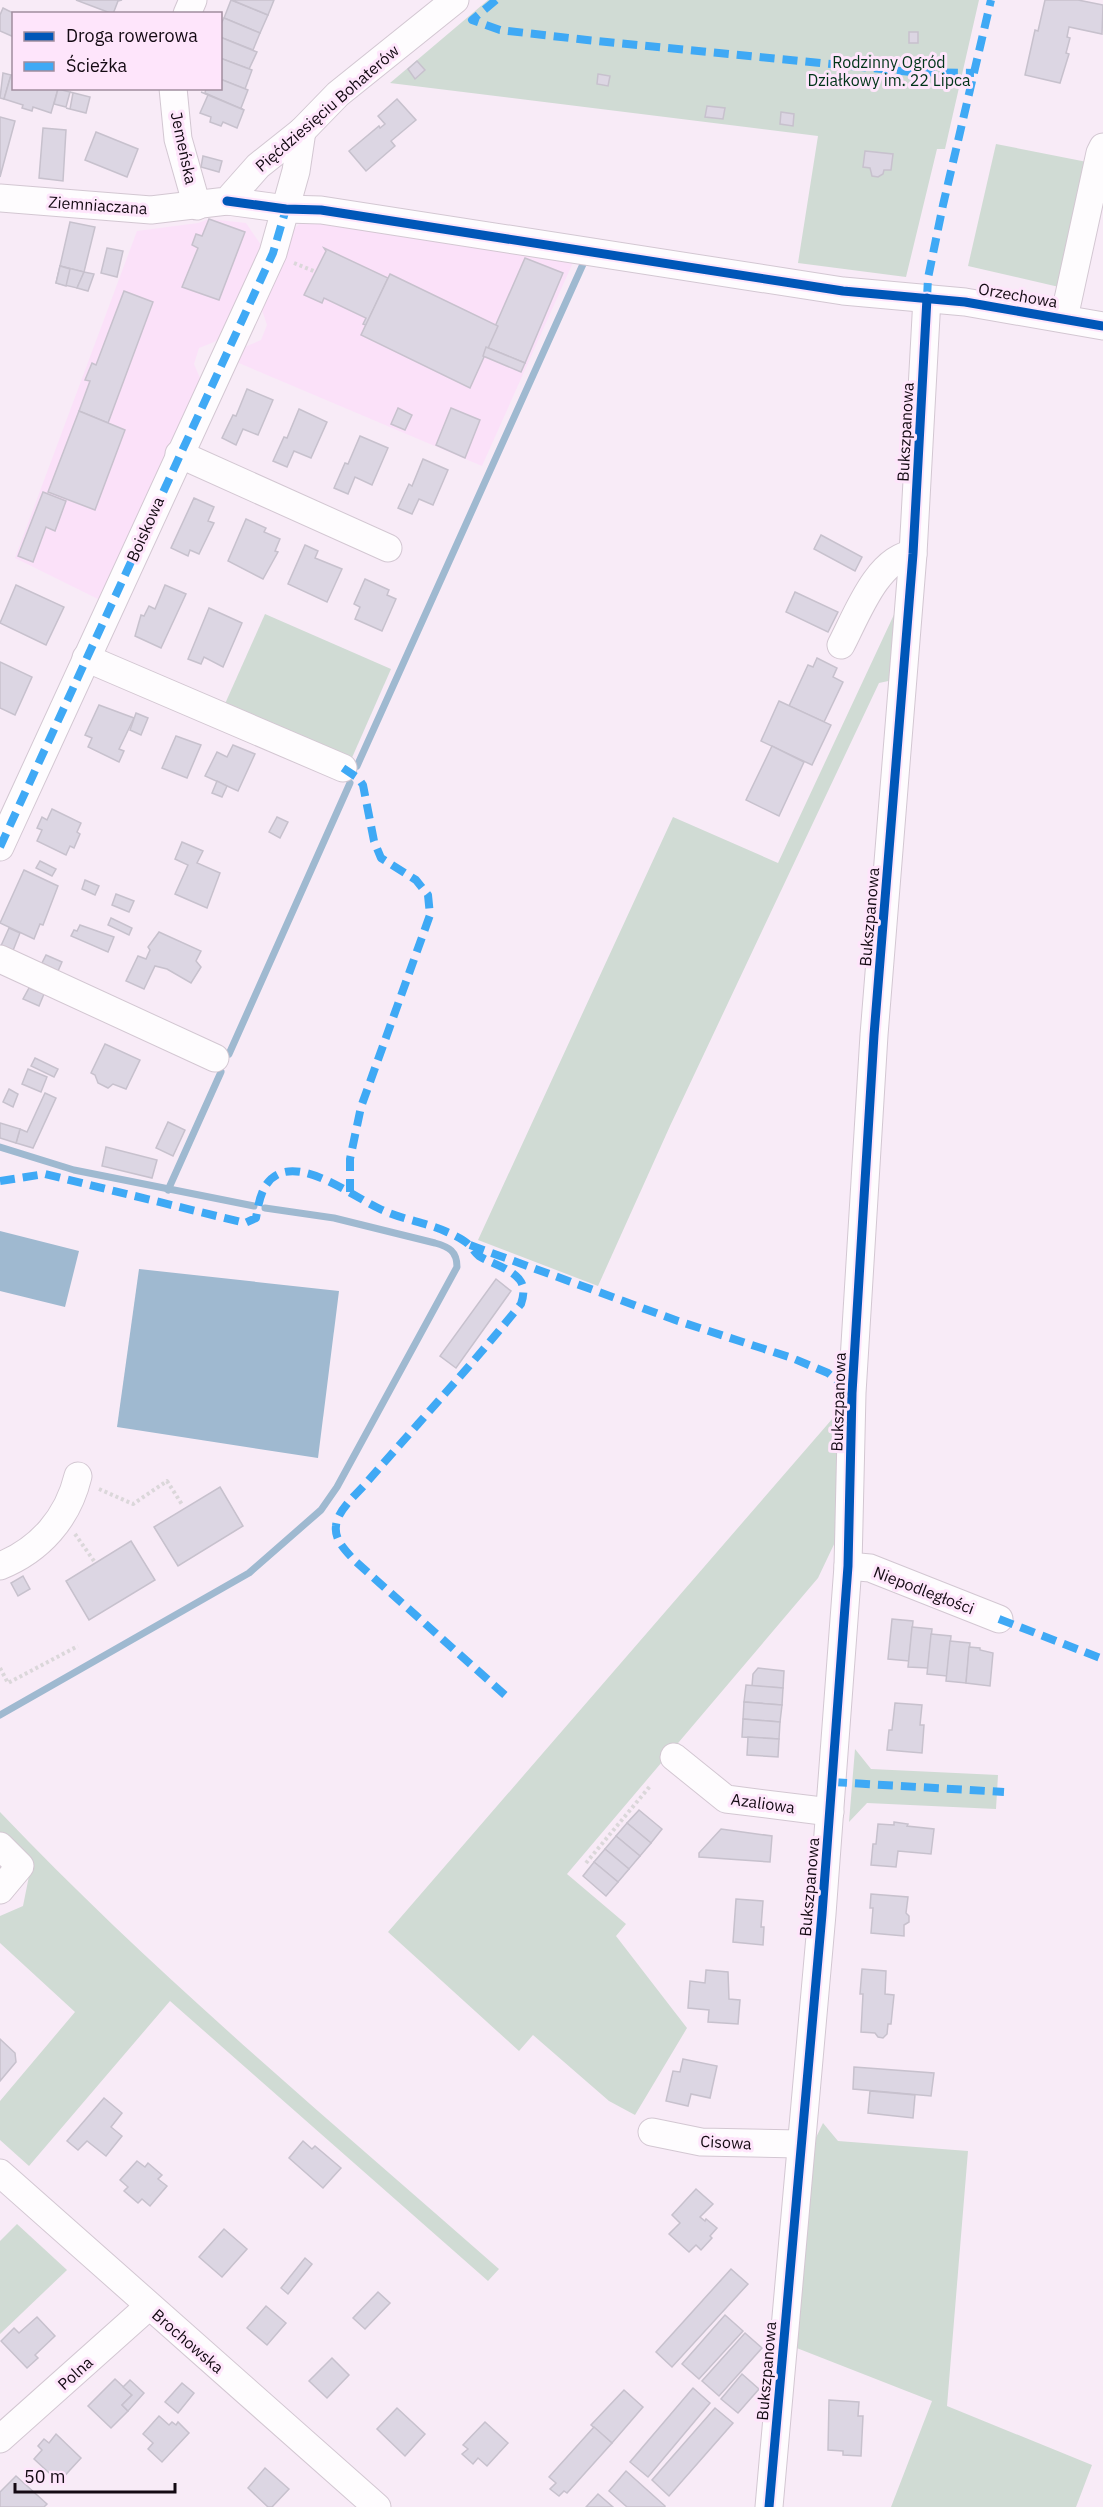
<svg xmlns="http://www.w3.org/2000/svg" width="1103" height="2507" viewBox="0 0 1103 2507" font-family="'IBM Plex Sans',sans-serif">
  <rect width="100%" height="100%" fill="#f8ebf7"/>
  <g fill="#fbe1f9">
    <polygon points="209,219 246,223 261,245 222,336 214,342 199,348 194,364 203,385 102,601 15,558 137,231 198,223"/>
    <polygon points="305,219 575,258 482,466 234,361 240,349 261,340 267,325 260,304 295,228"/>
  </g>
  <g fill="#d0dbd4">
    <polygon points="488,0 979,0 945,149 937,149 906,277 798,263 818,136 390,83"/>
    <polygon points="996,144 1087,162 1059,287 968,266"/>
    <polygon points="898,606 893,680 879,683 670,1126 598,1286 478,1240 673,817 778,863"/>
    <polygon points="265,614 391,669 351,760 224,706"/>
    <polygon points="846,1403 837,1538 818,1578 567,1874 626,1924 616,1936 687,2028 635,2115 609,2101 533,2035 519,2051 388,1932"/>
    <polygon points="855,1749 871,1769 998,1775 996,1809 867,1803 849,1822"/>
    <path d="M0 1812C155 1975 330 2120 499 2269L488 2281 170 2001 29 2166 0 2140V2101L75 2012 0 1943V1916L23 1906 31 1866 0 1835Z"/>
    <polygon points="823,2123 838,2141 968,2151 947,2406 1092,2465 1076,2507 891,2507 932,2401 789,2345 810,2150"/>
    <polygon points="17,2224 67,2270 0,2334 0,2241"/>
  </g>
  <g fill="#9fb9d0">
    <polygon points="0,1231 79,1251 65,1307 0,1291"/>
    <polygon points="139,1269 339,1291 318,1458 117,1427"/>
  </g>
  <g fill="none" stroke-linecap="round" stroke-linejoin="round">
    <g stroke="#9fb9d0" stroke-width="7">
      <polyline points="357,766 584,262"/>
      <polyline points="229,1054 350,783"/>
      <polyline points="0,1147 74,1170 254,1206"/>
      <polyline points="168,1190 221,1072"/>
      <path d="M0 1715 249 1573 321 1510 337 1487 457 1267C457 1251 449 1247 435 1243L334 1218 265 1208"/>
    </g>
  </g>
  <g fill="#dcd6e3" stroke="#c7c1cd" stroke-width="1.5">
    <polygon points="76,0 122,0 118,1 113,14"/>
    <polygon points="231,0 268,15 260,33 224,18"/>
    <polygon points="232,0 274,0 268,15"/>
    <polygon points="1045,0 1078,0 1103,5 1102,34 1069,27 1067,37 1070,38 1066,53 1069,54 1060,83 1025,75 1035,30 1038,31"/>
    <polygon points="3,8 15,14 14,14 14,37 0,31 0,15"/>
    <polygon points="224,18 260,33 253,50 220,37 220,26"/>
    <rect x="909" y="32" width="9" height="11"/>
    <polygon points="220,37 257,52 249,69 220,58"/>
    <polygon points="220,58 252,70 245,89 220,79"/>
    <polygon points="417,61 425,70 415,79 408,69"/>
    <polygon points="3,73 11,75 4,99 0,98"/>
    <polygon points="598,74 610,76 608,86 597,84"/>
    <polygon points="11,75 14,76 14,88 58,89 51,113 33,107 32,111 22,108 23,105 4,99"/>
    <polygon points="220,79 248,90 241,108 244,110 205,93 206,88 220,88"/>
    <polygon points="58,89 70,92 66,107 54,104"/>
    <polygon points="70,92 90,97 86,113 66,108 70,109 73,93"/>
    <polygon points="201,92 244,110 237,128 223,122 221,126 210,122 211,117 200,113 208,95"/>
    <polygon points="397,99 416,120 391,141 395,146 366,171 349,151 379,126 380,128 385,124 378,116"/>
    <polygon points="707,106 725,108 723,119 705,117"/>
    <polygon points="781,112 794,114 793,126 780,124"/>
    <polygon points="0,117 15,121 0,177"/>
    <polygon points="43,128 66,130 63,181 39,178"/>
    <polygon points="96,132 138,149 127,177 85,160"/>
    <polygon points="865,151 893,154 891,170 884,170 883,174 878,177 872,176 870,168 863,167"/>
    <polygon points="203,156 222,161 219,172 201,167"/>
    <polygon points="209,219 245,232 219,300 182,287 198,248 192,245 196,234 202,236"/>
    <polygon points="70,222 95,227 84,272 60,266"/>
    <polygon points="107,248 123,251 117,277 101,273"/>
    <polygon points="324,248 388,278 366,325 363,324 366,318 324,298 322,303 304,295 326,251"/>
    <polygon points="525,258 563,273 525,363 486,347"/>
    <polygon points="60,266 84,272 77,288 56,283"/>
    <polygon points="60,266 70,269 66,286 56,283"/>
    <polygon points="84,272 94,274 88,291 77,288"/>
    <polygon points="390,274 498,326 470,388 361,335"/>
    <polygon points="124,291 153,302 108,423 79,411 90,381 85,380 92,363 96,365"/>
    <polygon points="486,347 525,363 521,372 483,356"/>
    <polygon points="247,389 273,400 258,435 243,429 236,445 222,438 233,415 236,416"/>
    <polygon points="398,408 412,415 405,430 391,424"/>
    <polygon points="451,408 480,420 465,458 436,445"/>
    <polygon points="299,409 327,422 311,458 294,451 287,467 273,461 284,437 287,438"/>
    <polygon points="79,411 125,430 95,510 48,492"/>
    <polygon points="360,436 388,448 372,485 355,477 348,494 334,488 345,463 348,464"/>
    <polygon points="423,459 448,470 433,505 419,499 412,514 398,508 409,484 412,486"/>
    <polygon points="43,492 66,501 55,531 46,527 33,562 18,556"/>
    <polygon points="194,498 214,507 208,521 214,523 199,554 190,550 188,556 171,548"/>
    <polygon points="246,519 266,528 264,532 280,539 275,551 278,552 263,579 228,561"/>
    <polygon points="821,535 862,557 855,571 814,549"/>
    <polygon points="305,545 318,551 315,558 342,569 327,602 288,584"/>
    <polygon points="365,579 389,590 387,595 396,599 382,631 355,619 360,607 354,604"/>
    <polygon points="16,585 64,607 46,645 0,623"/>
    <polygon points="165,585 186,594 161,648 135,636 141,615 144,616 149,606 155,609"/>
    <polygon points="795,592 838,612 828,632 786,612"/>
    <polygon points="209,608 242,623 223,667 204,657 201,664 188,659"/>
    <polygon points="817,658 837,668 833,677 843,682 824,722 789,706 808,665 813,667"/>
    <polygon points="0,662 32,677 15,715 0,708"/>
    <polygon points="779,701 831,725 812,765 761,741"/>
    <polygon points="99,705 134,718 119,749 124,751 119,762 88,747 92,738 85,735"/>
    <polygon points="136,713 148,718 141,735 130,730"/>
    <polygon points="176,736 201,745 187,778 162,768"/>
    <polygon points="233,745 255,754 238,791 205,776 217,752 227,757"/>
    <polygon points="772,746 804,762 779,816 746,800"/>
    <polygon points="217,781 227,786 222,797 212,793"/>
    <polygon points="52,809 81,823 77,832 80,834 74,848 70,846 66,855 37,841 42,830 37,828 42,817 47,820"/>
    <polygon points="277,817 288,822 280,838 269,832"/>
    <polygon points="182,842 203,851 197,863 220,873 207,908 175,894 188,865 175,859"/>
    <polygon points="40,861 56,869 52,876 36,868"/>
    <polygon points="24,870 58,886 43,925 40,924 34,939 0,923"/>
    <polygon points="85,880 99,886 95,895 82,889"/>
    <polygon points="116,894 134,901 129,912 112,905"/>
    <polygon points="111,918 132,928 129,935 108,925"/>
    <polygon points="80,925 114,937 108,952 71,936 74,930 77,931"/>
    <polygon points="9,928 20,933 12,953 0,948"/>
    <polygon points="159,932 201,951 196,961 201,967 191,983 167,969 155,966 144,989 126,981 138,956 146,959 150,950 148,947"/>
    <polygon points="46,955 62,962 58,971 42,963"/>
    <polygon points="29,988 44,994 39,1006 23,999"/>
    <polygon points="105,1044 140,1060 126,1089 113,1084 108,1088 98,1083 95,1075 91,1073"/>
    <polygon points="35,1058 58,1069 54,1077 31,1066"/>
    <polygon points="28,1069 47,1077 41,1092 22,1084"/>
    <polygon points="9,1089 18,1094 13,1107 3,1102"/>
    <polygon points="45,1093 56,1098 33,1148 16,1143 20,1129 27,1132"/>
    <polygon points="168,1122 185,1130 173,1156 156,1148"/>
    <polygon points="0,1123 20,1129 16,1143 0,1138"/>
    <polygon points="106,1147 157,1160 152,1178 102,1166"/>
    <polygon points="496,1279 511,1291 456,1368 440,1356"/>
    <polygon points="220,1487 243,1526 178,1566 154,1527"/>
    <polygon points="131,1541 155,1580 89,1620 66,1581"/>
    <polygon points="23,1576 30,1589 18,1596 11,1583"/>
    <polygon points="892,1619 913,1621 909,1661 888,1659"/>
    <polygon points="912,1627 932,1629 928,1668 908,1667"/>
    <polygon points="931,1634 951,1636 947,1676 927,1674"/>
    <polygon points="950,1641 970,1643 966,1683 946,1681"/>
    <polygon points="969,1647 980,1648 980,1650 993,1653 990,1686 966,1683"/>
    <polygon points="758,1668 784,1671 783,1688 752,1686 753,1674"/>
    <polygon points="746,1685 783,1688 782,1705 744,1702"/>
    <polygon points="744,1702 782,1705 780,1722 743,1719"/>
    <polygon points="895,1703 922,1705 920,1725 924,1725 922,1753 887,1750 889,1730 892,1730"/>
    <polygon points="743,1719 780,1722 779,1739 742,1737"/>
    <polygon points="748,1737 779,1739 778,1757 747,1755"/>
    <polygon points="639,1810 662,1829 651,1843 627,1823"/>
    <polygon points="894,1822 908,1824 907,1826 934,1829 931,1854 898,1851 896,1867 871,1865 873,1844 876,1844 878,1824 894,1825"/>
    <polygon points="627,1823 651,1843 640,1856 616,1836"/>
    <polygon points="721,1829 772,1836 770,1862 699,1857 699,1853"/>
    <polygon points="616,1836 640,1856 629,1869 605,1849"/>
    <polygon points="605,1849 629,1869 618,1882 594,1862"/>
    <polygon points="594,1862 618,1882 606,1896 583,1876"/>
    <polygon points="871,1894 908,1897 906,1913 909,1916 909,1922 904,1925 904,1936 871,1933 873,1908 870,1908"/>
    <polygon points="736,1899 763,1901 761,1927 764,1927 763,1945 733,1942"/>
    <polygon points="862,1969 886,1971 885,1994 894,1995 891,2024 888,2024 887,2034 883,2038 878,2037 875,2033 861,2032 863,1994 860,1994"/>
    <polygon points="706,1970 728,1972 729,1999 740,2000 738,2024 708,2022 709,2010 688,2008 690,1981 705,1983"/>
    <polygon points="0,2039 15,2053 16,2062 0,2081"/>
    <polygon points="683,2059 717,2066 710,2098 691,2094 688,2106 666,2101 673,2071 680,2072"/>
    <polygon points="854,2067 934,2073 931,2096 853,2089"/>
    <polygon points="870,2091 915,2095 913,2118 868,2113"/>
    <polygon points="104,2098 122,2113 111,2127 122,2136 106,2156 87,2141 78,2150 67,2141"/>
    <polygon points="303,2141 312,2149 315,2146 341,2168 323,2188 289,2158"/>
    <polygon points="137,2161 145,2167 148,2163 162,2175 158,2179 167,2186 150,2206 142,2199 138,2203 124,2191 128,2187 120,2180"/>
    <polygon points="696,2189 713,2204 700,2217 705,2221 706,2219 717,2228 710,2236 712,2238 701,2250 696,2245 689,2252 669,2234 680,2223 672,2215"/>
    <polygon points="224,2229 247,2249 222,2277 199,2257"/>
    <polygon points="305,2258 312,2264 288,2294 281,2288"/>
    <polygon points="731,2269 748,2284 672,2367 656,2352"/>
    <polygon points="378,2292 390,2303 365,2329 353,2318"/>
    <polygon points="266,2306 286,2323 267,2345 247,2328"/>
    <polygon points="725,2315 743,2331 699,2379 682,2364"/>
    <polygon points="37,2317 55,2336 35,2355 38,2358 27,2368 1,2341 14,2328 19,2333"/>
    <polygon points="745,2333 762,2348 719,2396 702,2381"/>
    <polygon points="332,2358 349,2375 327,2398 309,2381"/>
    <polygon points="742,2374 759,2389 738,2413 721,2399"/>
    <polygon points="115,2379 132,2395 122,2405 128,2411 111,2428 88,2406"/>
    <polygon points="130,2380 144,2393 128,2411 122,2405 132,2395 123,2387"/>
    <polygon points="182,2383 194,2393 178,2413 165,2402"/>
    <polygon points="693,2388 710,2403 648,2477 630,2462"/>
    <polygon points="624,2390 643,2407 612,2443 591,2425"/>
    <polygon points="829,2400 859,2402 858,2416 863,2416 861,2456 843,2455 843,2451 828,2450"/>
    <polygon points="397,2408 425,2434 405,2456 377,2429"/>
    <polygon points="715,2408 733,2423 669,2496 652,2480"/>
    <polygon points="159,2416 169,2425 172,2422 176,2425 178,2422 189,2433 162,2462 148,2449 153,2443 143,2434"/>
    <polygon points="485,2422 508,2443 487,2466 478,2458 473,2464 462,2454 468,2449 463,2445"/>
    <polygon points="594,2427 612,2443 567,2493 564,2491 559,2496 550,2489 556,2483 549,2477"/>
    <polygon points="56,2434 81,2458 59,2482 34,2459 42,2450 38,2446 44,2439 49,2443"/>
    <polygon points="265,2468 289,2489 272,2507 268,2507 248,2488"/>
    <polygon points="626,2471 665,2506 665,2507 627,2507 609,2491"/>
    <polygon points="16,2476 47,2504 44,2507 0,2507 0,2492"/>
    <polygon points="598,2494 613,2507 586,2507"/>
  </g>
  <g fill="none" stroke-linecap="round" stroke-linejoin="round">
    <defs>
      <g id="minor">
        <polyline points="187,14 193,0"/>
        <polyline points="173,88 178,139 197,206"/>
        <polyline points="0,198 151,210 227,201 258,166 302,131 338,94 455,0"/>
        <polyline points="227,201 286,209 321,210 843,291 965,302 1103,326"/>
        <polyline points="1064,318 1100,153 1103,147"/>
        <polyline points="179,454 388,548"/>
        <path d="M841 645C856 617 877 558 913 554"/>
        <polyline points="86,658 343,768"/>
        <polyline points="0,847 273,253 296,171 302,131"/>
        <polyline points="0,959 215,1058"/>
        <path d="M0 1566C40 1550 68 1518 78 1476"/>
        <polyline points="848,1566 870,1568 999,1619"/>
        <polyline points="674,1757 726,1799 830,1812"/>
        <polyline points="0,1846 20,1866 0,1890"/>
        <polyline points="652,2132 701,2142 800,2144"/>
        <polyline points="0,2173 377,2507"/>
        <polyline points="0,2439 149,2306"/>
        <polyline points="769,2507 822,1914 848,1566 852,1393 874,1035 913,554 927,298"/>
      </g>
    </defs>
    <use href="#minor" stroke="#d3c7d2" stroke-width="29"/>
    <g stroke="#dbd7da" stroke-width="4" stroke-dasharray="3 3" stroke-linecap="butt">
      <polyline points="294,263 316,272"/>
      <polyline points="99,1489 133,1504 167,1481 183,1506"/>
      <polyline points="75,1534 94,1561"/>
      <polyline points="0,1668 8,1683 78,1646"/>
      <polyline points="586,1863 651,1785"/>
    </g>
    <use href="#minor" stroke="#fefcfe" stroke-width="27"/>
    <g stroke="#3fa9f5" stroke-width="8" stroke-dasharray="15 8" stroke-linecap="butt">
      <polyline points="496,0 472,20 500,30 587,40 911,72 974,73"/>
      <polyline points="927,298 928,278 943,205 991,0"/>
      <polyline points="343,768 358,778 363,785 374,841 381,858 416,880 428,895 430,915 361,1107 350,1159 350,1192"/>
      <polyline points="0,847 273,253 286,209"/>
      <path d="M0 1181 45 1174 245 1223 256 1218C259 1201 262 1180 281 1173 309 1163 353 1196 378 1208 399 1219 425 1222 447 1232 454 1235 465 1240 470 1246 473 1249 475 1253 479 1256 492 1264 508 1267 519 1279 525 1286 524 1295 521 1304 472 1365 419 1422 368 1481 358 1493 337 1510 336 1526 334 1540 346 1551 355 1561L505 1695"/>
      <polyline points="470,1245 678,1321 792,1358 828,1373 852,1393"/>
      <polyline points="999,1619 1103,1659"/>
      <polyline points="832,1782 1004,1792"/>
    </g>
    <defs>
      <g id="cycleway">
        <polyline points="227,201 286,209 321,210 843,291 965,302 1103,326"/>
        <polyline points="769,2507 822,1914 848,1566 852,1393 874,1035 913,554 927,298"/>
      </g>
    </defs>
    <use href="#cycleway" stroke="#fee5fb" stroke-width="13"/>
    <use href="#cycleway" stroke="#0057b8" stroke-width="9"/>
  </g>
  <g text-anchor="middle" stroke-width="6" stroke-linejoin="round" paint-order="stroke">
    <g font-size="16" fill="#003418" stroke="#fee5fb">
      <text x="889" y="68">Rodzinny Ogród<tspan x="889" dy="18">Działkowy im. 22 Lipca</tspan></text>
    </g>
    <g font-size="16" fill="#140a13" stroke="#fee5fb">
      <text transform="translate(327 108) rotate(-41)" y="6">Pięćdziesięciu Bohaterów</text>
      <text transform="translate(184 148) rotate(78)" y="6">Jemeńska</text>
      <text transform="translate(98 205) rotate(4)" y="6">Ziemniaczana</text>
      <text transform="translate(1018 295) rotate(10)" y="6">Orzechowa</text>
      <text transform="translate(905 432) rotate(-87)" y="6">Bukszpanowa</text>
      <text transform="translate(145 529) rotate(-66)" y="6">Boiskowa</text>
      <text transform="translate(869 917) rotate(-85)" y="6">Bukszpanowa</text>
      <text transform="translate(838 1402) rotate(-88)" y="6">Bukszpanowa</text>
      <text transform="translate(924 1590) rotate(21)" y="6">Niepodległości</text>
      <text transform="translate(763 1803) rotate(8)" y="6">Azaliowa</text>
      <text transform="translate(809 1887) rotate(-85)" y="6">Bukszpanowa</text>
      <text transform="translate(726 2142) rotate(3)" y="6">Cisowa</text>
      <text transform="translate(188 2341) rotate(41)" y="6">Brochowska</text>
      <text transform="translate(766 2371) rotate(-85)" y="6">Bukszpanowa</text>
      <text transform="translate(75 2373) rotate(-42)" y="6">Polna</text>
    </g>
  </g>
  <rect x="12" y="12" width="210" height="78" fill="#fee5fb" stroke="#a08d9e" stroke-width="1.5"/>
  <rect x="24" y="32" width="30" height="9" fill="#0057b8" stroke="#a08d9e" stroke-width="1.5"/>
  <text x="66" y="42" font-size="18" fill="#140a13">Droga rowerowa</text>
  <rect x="24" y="62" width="30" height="9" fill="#3fa9f5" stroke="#a08d9e" stroke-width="1.5"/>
  <text x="66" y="72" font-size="18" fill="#140a13">Ścieżka</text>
  <path d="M15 2483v9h160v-9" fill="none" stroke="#140a13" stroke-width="3"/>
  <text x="24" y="2483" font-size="18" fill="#140a13" stroke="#fee5fb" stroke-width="4.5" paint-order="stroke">50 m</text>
</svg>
